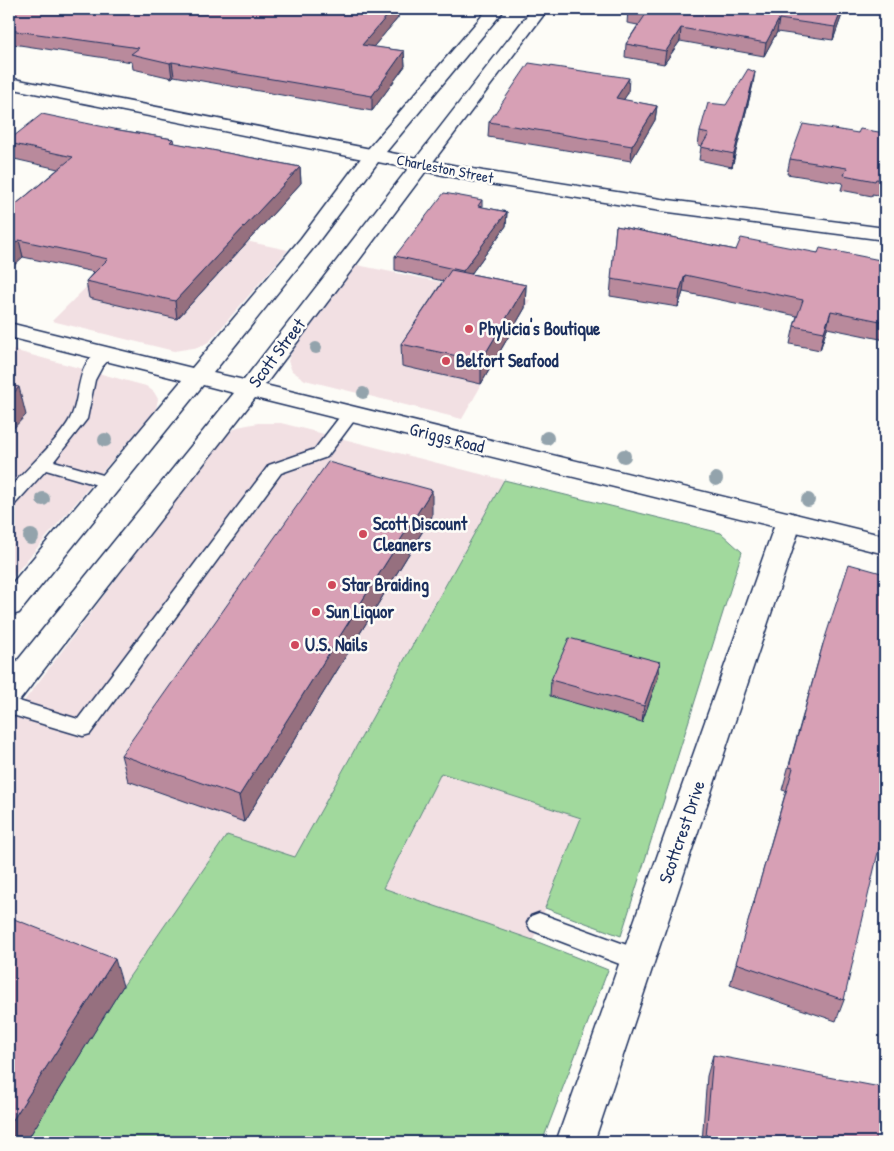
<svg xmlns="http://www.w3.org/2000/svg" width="894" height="1151" viewBox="0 0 894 1151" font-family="'Patrick Hand',sans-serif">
  <rect width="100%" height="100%" fill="#fdfcf7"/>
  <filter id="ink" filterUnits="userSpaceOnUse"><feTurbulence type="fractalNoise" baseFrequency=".02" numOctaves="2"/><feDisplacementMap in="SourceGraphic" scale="10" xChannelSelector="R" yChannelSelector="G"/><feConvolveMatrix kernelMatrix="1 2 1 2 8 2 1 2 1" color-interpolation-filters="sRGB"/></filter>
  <g filter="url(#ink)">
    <g fill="#f2e0e3">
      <polygon points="153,221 288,250 210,341 200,347 174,351 52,321"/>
      <polygon points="357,265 530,300 462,419 305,380 292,371 288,361 291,353"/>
      <polygon points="9,349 146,386 154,392 158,399 156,409 9,581"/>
      <polygon points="258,423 281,423 504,480 295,857 26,1142 9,1142 9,721 223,438 237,427"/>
      <polygon points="441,773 581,818 533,940 383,889"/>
    </g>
    <polygon fill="#a1d99d" stroke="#5e847e" points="504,480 721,533 742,552 621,936 545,908 581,818 441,773 383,888 533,940 608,970 542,1142 26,1142 123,986 227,835 295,857"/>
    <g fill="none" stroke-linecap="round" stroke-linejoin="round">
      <defs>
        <g id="lane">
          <path d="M105 350 113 355 102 367 95 380 87 419 54 461 117 479 120 483 117 487 111 489 46 470 15 504 9 506V489C26 469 58 441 70 419 82 398 74 358 105 350Z"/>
          <polygon points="351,409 357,410 359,414 327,457 281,473 90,734 83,736 9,714 9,698 78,719 269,465 315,449 345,410"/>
          <polygon points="539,913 646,952 650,960 646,968 638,971 531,930 527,923 531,916"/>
        </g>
        <g id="street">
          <polygon points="9,78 483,171 661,199 885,228 885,240 661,211 483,183 9,88"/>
          <polygon points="789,512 798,515 802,521 594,1142 556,1142 776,521 780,515"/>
        </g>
        <polygon id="secondary" points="488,9 505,9 381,158 315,246 213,373 244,380 532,9 548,9 265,385 885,536 885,554 255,398 20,700 9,703 9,671 234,393 203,385 19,613 9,616 9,587 182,380 9,337 9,323 192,368 301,238 367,150"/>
      </defs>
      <use href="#lane" stroke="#1b2f5e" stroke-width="3"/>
      <use href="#street" stroke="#1b2f5e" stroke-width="3"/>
      <use href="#secondary" stroke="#1b2f5e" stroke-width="3"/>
      <use href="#lane" fill="#fdfcf7" fill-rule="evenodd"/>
      <use href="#street" fill="#fdfcf7" fill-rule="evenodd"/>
      <use href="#secondary" fill="#fdfcf7" fill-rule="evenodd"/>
    </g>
    <g fill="#93a3ac">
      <circle cx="316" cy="348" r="6"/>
      <circle cx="363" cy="393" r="6"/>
      <circle cx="547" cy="438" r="7"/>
      <circle cx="105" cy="440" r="7"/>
      <circle cx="624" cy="456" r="7"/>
      <circle cx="716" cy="479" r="7"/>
      <circle cx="43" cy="499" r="7"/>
      <circle cx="808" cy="500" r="7"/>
      <circle cx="31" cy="537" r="8"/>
    </g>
    <g fill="#b98a9c" stroke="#1b2f5e">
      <polygon points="9,9 398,9 398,18 373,47 404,51 405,66 372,111 174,76 172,78 133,69 132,62 13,44 9,47"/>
      <polygon points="629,9 844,9 833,40 777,32 764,56 680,41 664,64 625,57 626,44 638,25 627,23 628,10"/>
      <polygon points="753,84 732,167 699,160 701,147 702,146 698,145 700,132 726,105"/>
      <polygon points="628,93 623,100 657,106 655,120 631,161 488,137 489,122"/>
      <polygon points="119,130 173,139 174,143 300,167 301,183 177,319 89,298 86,281 94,272 23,257 9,210 58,169 10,158 9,153 9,140"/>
      <polygon points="858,133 885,133 885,196 872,194 872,196 841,190 843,183 787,174 790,159"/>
      <polygon points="482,200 482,207 507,212 506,226 471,274 526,285 525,308 481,384 402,366 401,344 443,281 395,270 395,256"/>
      <polygon points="616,226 736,250 818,253 885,261 885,340 827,328 820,350 790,344 794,326 797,316 683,292 678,307 610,296"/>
      <polygon points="432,516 244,822 128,781 121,755"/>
      <polygon points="823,644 844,1000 836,1021 730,985 786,791 782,790"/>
      <polygon points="660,662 658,678 642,722 550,696 551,680"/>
      <polygon points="713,1055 885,1142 702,1142 707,1076"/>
    </g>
    <g fill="#96707f" stroke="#1b2f5e">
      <polygon points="393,9 398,9 398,18 362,60 362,45"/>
      <polygon points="842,9 844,9 843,12 833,40 835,27"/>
      <polygon points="779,19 777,32 764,56 766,43"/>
      <polygon points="681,28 680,41 664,64 666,51"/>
      <polygon points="9,30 13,44 9,47"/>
      <polygon points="404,51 405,66 372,111 372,96"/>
      <polygon points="172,62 174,76 172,78 170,63"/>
      <polygon points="755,72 753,84 732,167 734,154"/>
      <polygon points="629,78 628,93 615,113 616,98"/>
      <polygon points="657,106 655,120 631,161 632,146"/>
      <polygon points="300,167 301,183 177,319 175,301"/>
      <polygon points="507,212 506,226 463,285 463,271"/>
      <polygon points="19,240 23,257 9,270 9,249"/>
      <polygon points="685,275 683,292 678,307 680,290"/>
      <polygon points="526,285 525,308 481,384 481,361"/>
      <polygon points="831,311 827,328 820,350 824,332"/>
      <polygon points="19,387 26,415 9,433 9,398"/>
      <polygon points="432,490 432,516 244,822 239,796"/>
      <polygon points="660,662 658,678 642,722 644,706"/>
      <polygon points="115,959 123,986 26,1142 9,1142 9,1126"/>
    </g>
    <g fill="#d7a0b5" stroke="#1b2f5e">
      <polygon points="9,9 393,9 362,45 404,51 372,96 172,62 170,63 131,54 139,48 9,30"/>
      <polygon points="629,9 842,9 835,27 779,19 766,43 681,28 666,51 626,44 646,14 628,10"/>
      <polygon points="529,63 629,78 616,98 657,106 632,146 489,122"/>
      <polygon points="748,69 755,72 734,154 701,147 709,134 700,132 708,103 726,105"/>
      <polygon points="42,114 119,130 173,139 170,142 300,167 175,301 86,281 108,259 19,240 9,249 9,210 73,157 9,143 9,140"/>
      <polygon points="803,124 858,133 860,129 885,133 885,180 876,179 875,181 844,175 847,168 790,159"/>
      <polygon points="444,193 482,200 478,206 507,212 463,271 395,256"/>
      <polygon points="616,226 736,250 741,238 818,253 820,248 885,261 885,322 831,311 824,332 794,326 803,300 685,275 680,290 611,279"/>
      <polygon points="451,270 526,285 481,361 401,344"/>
      <polygon points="9,385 19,387 9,398"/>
      <polygon points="328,462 432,490 239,796 121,755"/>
      <polygon points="849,564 885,574 885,822 844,1000 736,963 793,768 789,767 823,644"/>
      <polygon points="569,638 660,662 644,706 551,680"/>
      <polygon points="9,917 115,959 9,1126"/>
      <polygon points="713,1055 885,1088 885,1142 733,1142 706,1137"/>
    </g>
  </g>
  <g fill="#d1495b" stroke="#fdfcf7" stroke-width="2">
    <circle cx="469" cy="329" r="5"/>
    <circle cx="446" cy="361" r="5"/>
    <circle cx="363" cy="534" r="5"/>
    <circle cx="332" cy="585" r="5"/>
    <circle cx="316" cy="612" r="5"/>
    <circle cx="295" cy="645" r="5"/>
  </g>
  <g text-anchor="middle" stroke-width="5" stroke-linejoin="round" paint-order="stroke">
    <g font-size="15" fill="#1b2f5e" stroke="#fdfcf7">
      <text transform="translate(445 169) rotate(11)" y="5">Charleston Street</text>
    </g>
    <g font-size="18" font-weight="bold" fill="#1b2f5e" stroke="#fdfcf7" text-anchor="start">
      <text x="479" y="335">Phylicia's Boutique</text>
      <text x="456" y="367">Belfort Seafood</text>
      <text x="373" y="530">Scott Discount<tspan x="373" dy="21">Cleaners</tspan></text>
      <text x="342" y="591">Star Braiding</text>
      <text x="326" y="618">Sun Liquor</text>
      <text x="305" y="651">U.S. Nails</text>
    </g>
    <g font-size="18" fill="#1b2f5e" stroke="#fdfcf7">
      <text transform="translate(277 353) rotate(-53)" y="6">Scott Street</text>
      <text transform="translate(447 438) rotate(14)" y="6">Griggs Road</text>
      <text transform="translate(682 832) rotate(-71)" y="6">Scottcrest Drive</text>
    </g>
  </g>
  <rect width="894" height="1151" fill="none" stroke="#fdfcf7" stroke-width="30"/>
  <rect x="15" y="15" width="864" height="1121" fill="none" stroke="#1b2f5e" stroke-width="2" filter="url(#ink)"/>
</svg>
